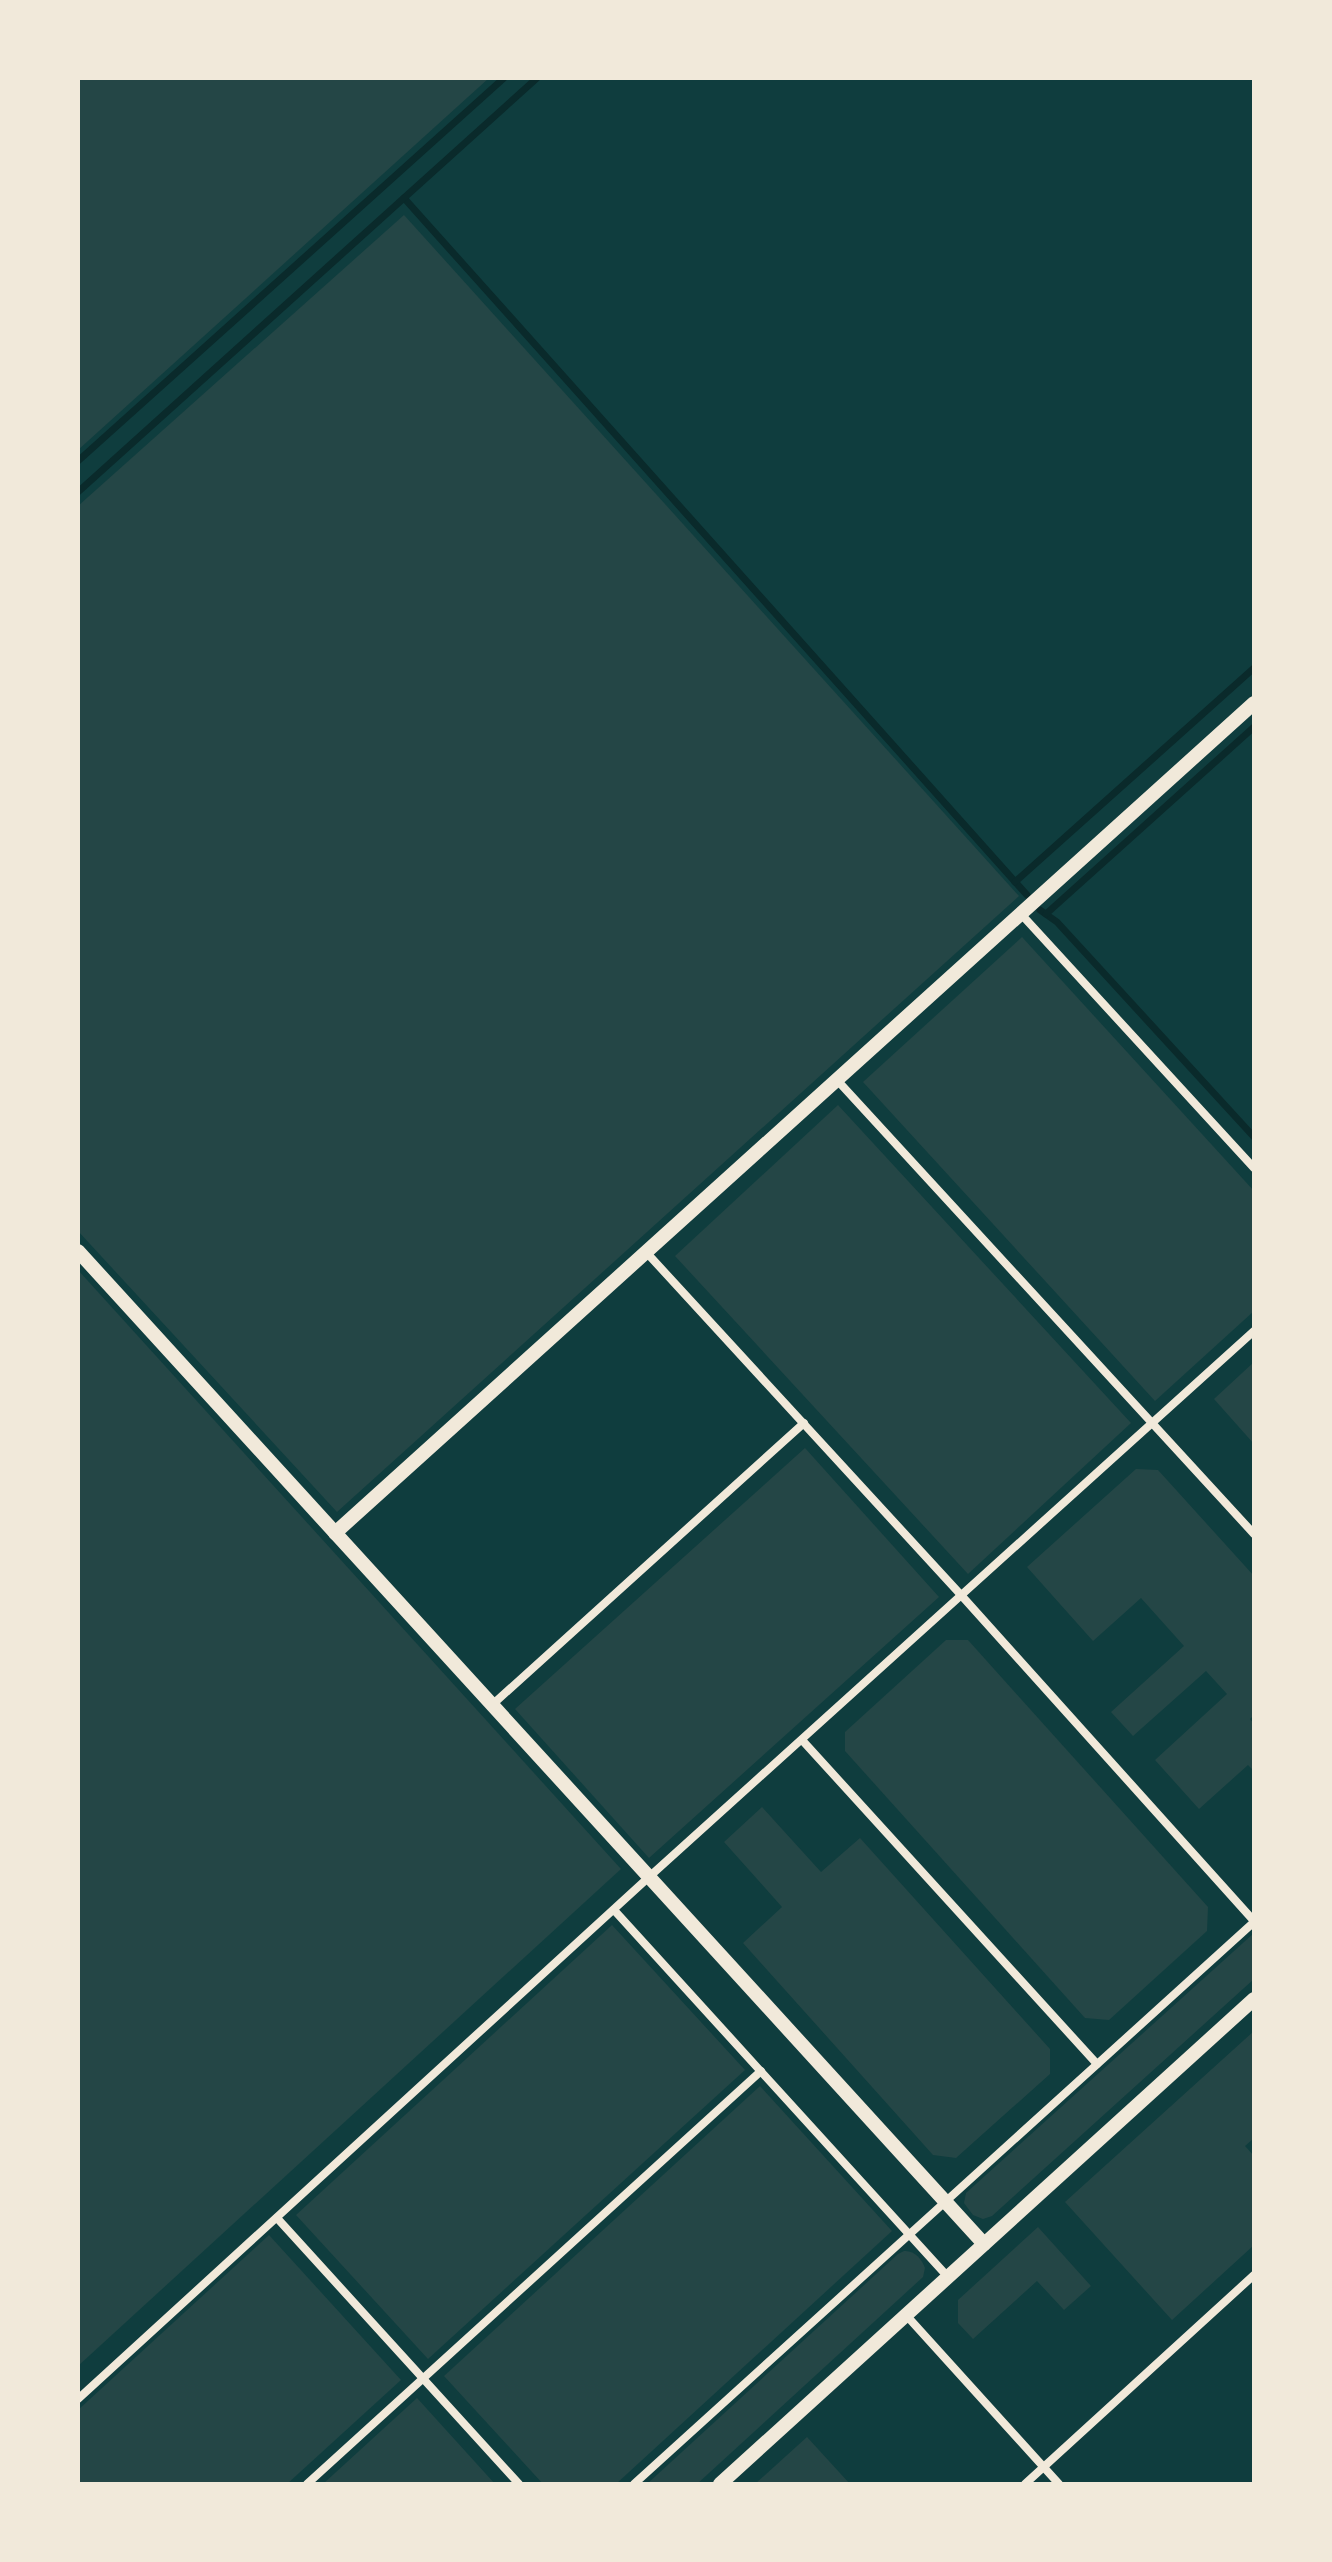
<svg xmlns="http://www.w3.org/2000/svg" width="1332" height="2562" viewBox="0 0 1332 2562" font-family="'Roboto Condensed',sans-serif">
  <rect width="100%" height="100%" fill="#0f3d3e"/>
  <g fill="#244646">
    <polygon points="78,78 489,78 78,450"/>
    <polygon points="404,215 1019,896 337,1512 78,1231 78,506"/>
    <polygon points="1022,937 1254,1191 1254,1311 1155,1401 863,1082"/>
    <polygon points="838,1105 1131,1423 968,1574 675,1256"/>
    <polygon points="78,1270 621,1869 78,2366"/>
    <polygon points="1254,1362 1254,1444 1214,1399"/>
    <polygon points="805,1448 939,1597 649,1858 515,1709"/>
    <polygon points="1136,1469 1158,1470 1254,1576 1254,1715 1250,1719 1254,1724 1254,1771 1248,1765 1199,1809 1155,1760 1227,1694 1206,1671 1133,1736 1111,1712 1184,1646 1141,1598 1093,1641 1027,1567"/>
    <polygon points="946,1640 968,1640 1208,1907 1207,1931 1109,2020 1085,2018 845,1751 845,1732"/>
    <polygon points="762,1807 821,1872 860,1838 1050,2049 1050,2074 956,2158 933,2155 743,1943 782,1907 724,1842"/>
    <polygon points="612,1925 745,2070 428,2359 296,2215"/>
    <polygon points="1254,1933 1254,1979 992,2216 983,2219 973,2215 964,2203 966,2193"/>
    <polygon points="1254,2031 1254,2138 1245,2146 1254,2156 1254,2245 1172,2320 1065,2202"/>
    <polygon points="760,2086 892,2231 616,2484 543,2484 444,2376"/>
    <polygon points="1038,2227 1091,2286 1064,2310 1037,2281 973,2339 958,2323 958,2300"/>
    <polygon points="269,2235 401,2380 287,2484 78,2484 78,2410"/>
    <path d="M904 2251C914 2250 922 2259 925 2268L923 2277 697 2484H647L898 2254Z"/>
    <polygon points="417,2398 495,2484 323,2484"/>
    <polygon points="807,2437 850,2484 755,2484"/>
  </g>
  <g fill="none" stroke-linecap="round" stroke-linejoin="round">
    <g stroke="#0a2a2b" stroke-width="7">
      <polyline points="404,198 1027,895"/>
      <polyline points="78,461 504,78"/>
      <polyline points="78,492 537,78"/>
      <polyline points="1015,882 1254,668"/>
      <polyline points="1040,910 1057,922 1254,1137"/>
      <polyline points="1046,914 1254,727"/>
    </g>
    <g stroke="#f1e9da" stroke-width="8">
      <polyline points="1021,914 1254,1168"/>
      <polyline points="837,1080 1254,1534"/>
      <polyline points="646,1252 961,1595 1254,1921"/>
      <polyline points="492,1705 804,1423"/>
      <polyline points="802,1740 1097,2064"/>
      <polyline points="614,1910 948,2277"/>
      <polyline points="277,2218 519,2484"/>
      <polyline points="906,2315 1059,2484"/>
      <polyline points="78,2399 649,1877 1254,1331"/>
      <polyline points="307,2484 761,2071"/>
      <polyline points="634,2484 1254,1922"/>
      <polyline points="1025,2484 1254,2275"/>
    </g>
    <g stroke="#f1e9da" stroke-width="14">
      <polyline points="78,1251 984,2244"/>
      <polyline points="335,1533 1254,703"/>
      <polyline points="720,2484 1254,1999"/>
    </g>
  </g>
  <rect width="1332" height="2562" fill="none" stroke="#f1e9da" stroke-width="160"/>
</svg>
